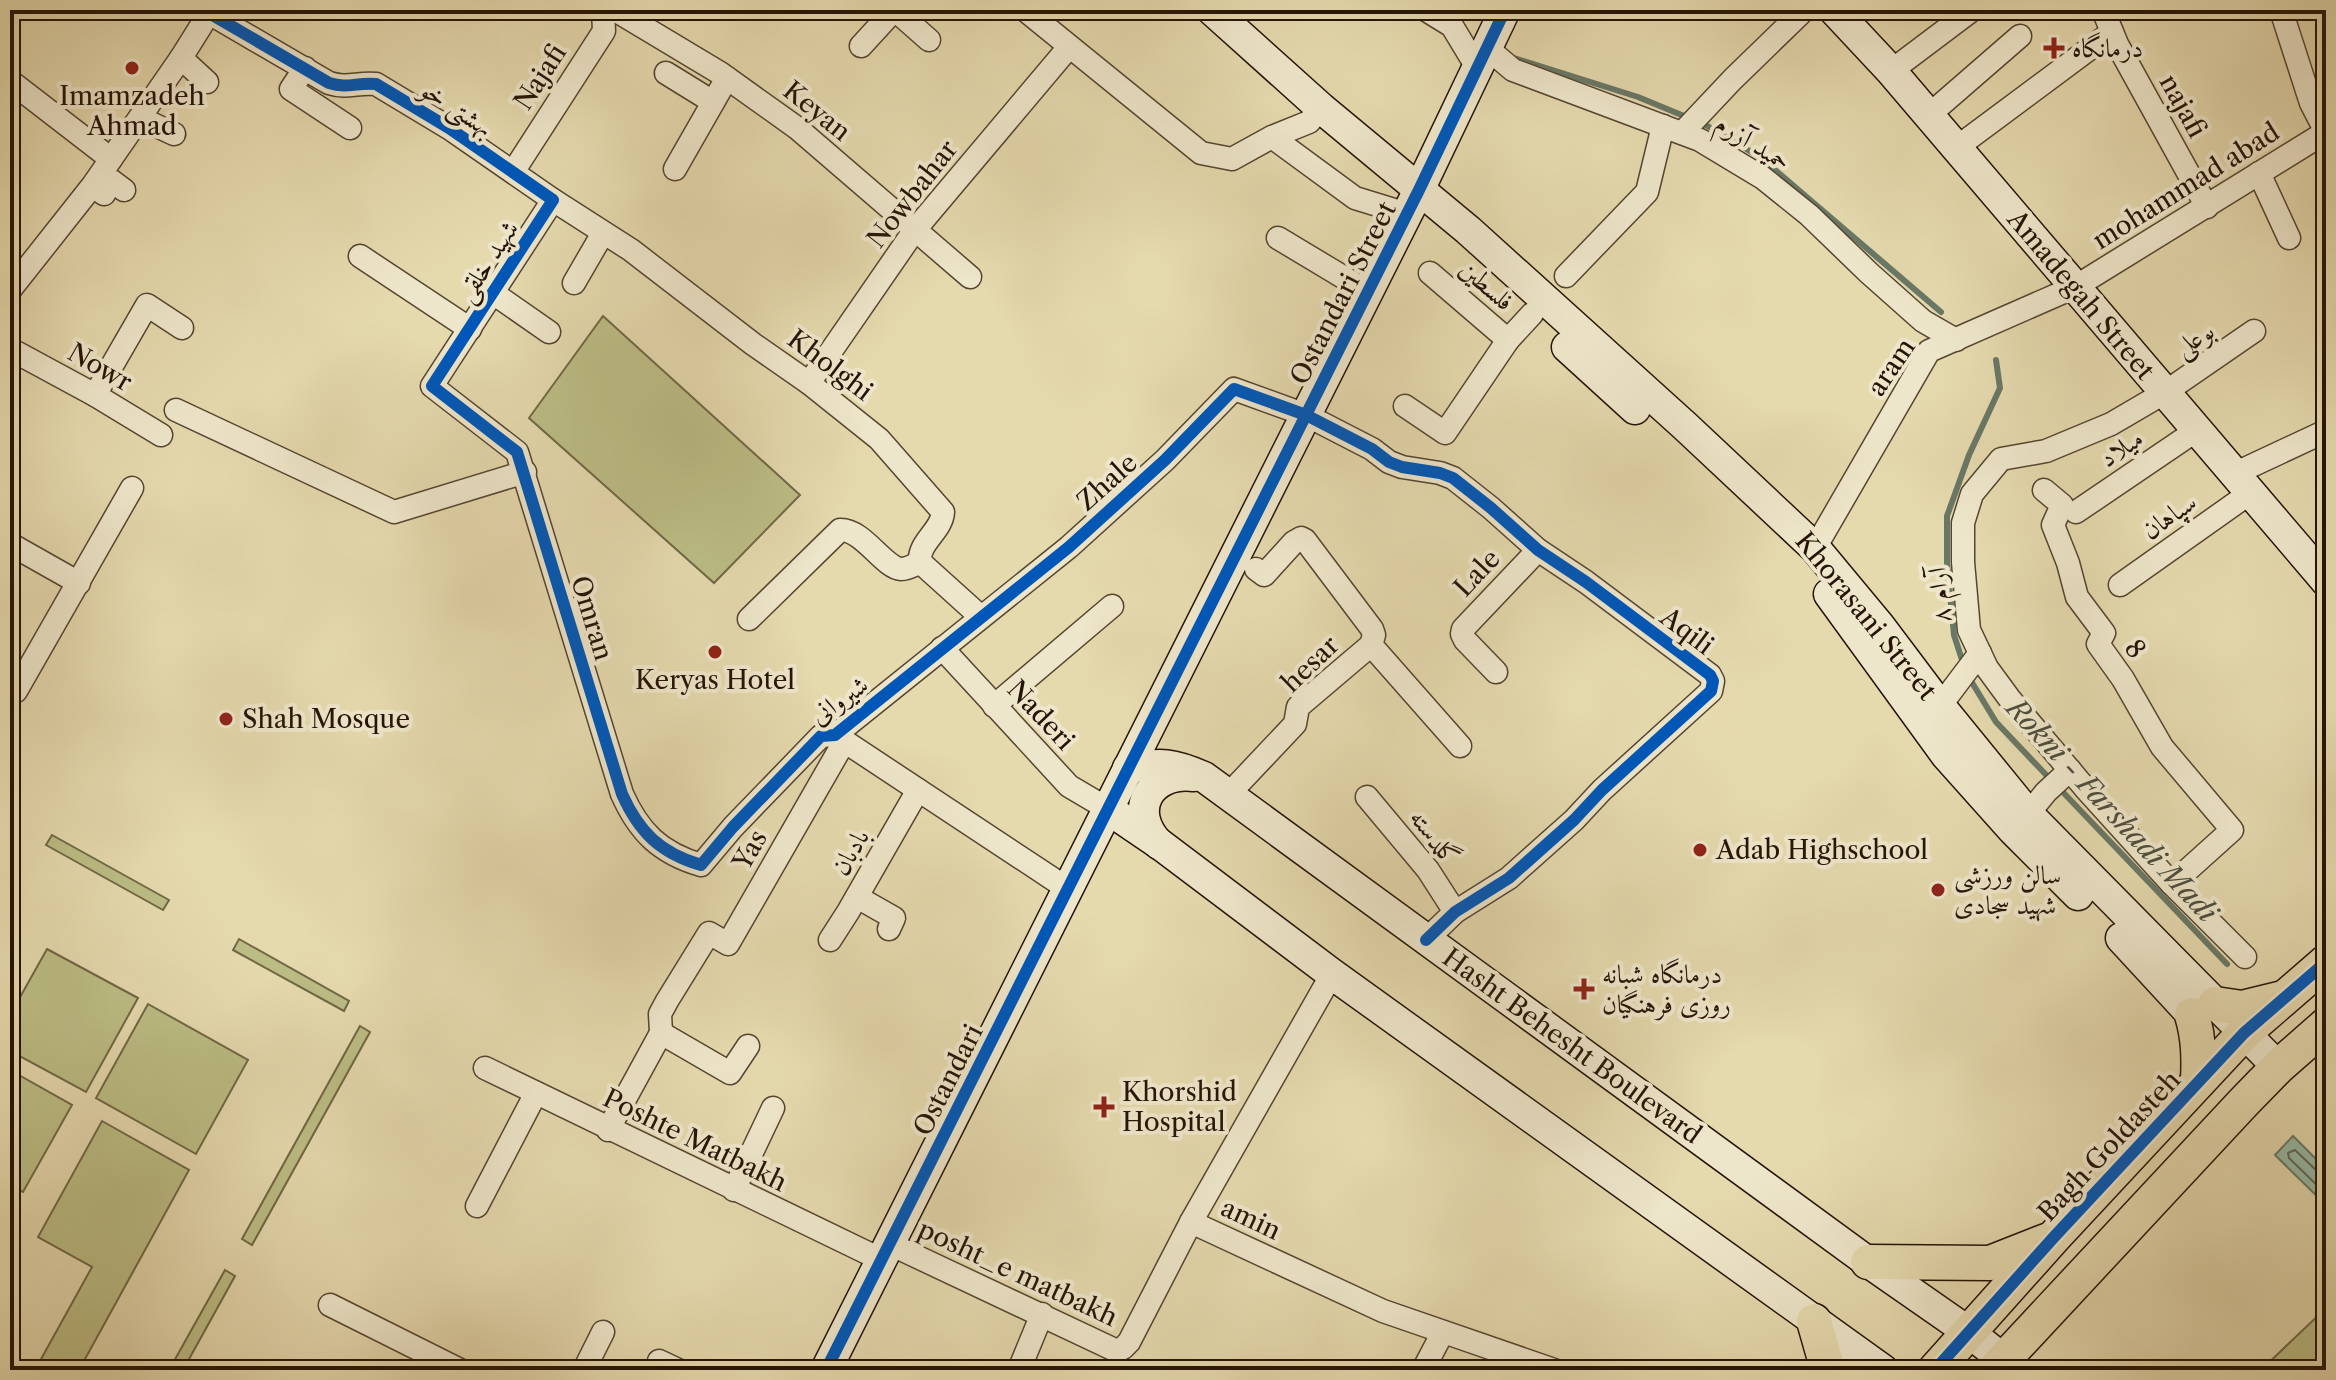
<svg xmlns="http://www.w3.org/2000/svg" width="2336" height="1380" viewBox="0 0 2336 1380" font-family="'Libre Caslon Text',Amiri,serif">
  <rect width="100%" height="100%" fill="#e5d9ae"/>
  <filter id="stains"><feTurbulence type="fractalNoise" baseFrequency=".0025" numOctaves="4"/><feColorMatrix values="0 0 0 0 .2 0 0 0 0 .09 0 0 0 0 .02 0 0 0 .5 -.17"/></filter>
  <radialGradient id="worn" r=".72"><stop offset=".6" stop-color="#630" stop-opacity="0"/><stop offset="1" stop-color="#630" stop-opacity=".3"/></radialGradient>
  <g fill="#bcbd85" stroke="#706846" stroke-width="2">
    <polygon points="603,316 800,495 714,583 529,418"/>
    <polygon points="52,835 169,900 163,910 46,845"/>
    <polygon points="239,939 349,1001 344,1011 233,950"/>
    <polygon points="47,949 138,998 86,1092 10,1051 10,1015"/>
    <polygon points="148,1004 248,1060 196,1154 96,1098"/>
    <polygon points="360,1026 370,1032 252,1245 242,1239"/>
    <polygon points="10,1070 72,1105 23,1192 10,1185"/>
    <polygon points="102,1121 189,1170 79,1370 35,1370 92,1267 38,1237"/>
    <polygon points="225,1270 235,1276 183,1370 169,1370"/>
    <polygon points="2326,1308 2326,1370 2261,1370"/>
  </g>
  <polygon fill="#96bba6" stroke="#697866" stroke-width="2" points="2293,1136 2326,1169 2326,1205 2275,1155"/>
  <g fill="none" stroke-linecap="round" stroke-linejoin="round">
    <polyline stroke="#5e6856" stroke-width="2" points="2326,1174 2318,1172 2295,1150 2288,1153 2289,1158 2326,1194"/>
    <g stroke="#697866" stroke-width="6">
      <polyline points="1396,10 1404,16"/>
      <polyline points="1514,58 1638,97 1684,116"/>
      <polyline points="1704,124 1760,157 1941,312"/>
      <polyline points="1964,666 1954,635 1947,563 1947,516 1969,455 2000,388 1996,360"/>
      <polyline points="1968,676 1996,722 2050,779"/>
      <polyline points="2058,787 2227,964"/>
    </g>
    <defs>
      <g id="street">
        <polyline points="615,10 720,73 797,128 970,277"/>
        <polyline points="895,10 929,40"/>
        <polyline points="1025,10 1201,153 1232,159 1272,137 1309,122 1321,108"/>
        <polyline points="1426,10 1452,26 1478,69"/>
        <polyline points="2103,10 2117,44 2207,207"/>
        <polyline points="2281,10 2311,103 2326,132"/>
        <path d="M209 13 329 83C348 89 357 82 376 84L449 128 553 200 432 386 517 452 622 794C639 832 660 853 701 865L733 827 821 736 835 735 1069 547 1165 460 1234 389 1306 415 1372 449 1389 462 1402 467 1440 473 1453 478 1491 508 1538 550 1586 582 1710 675 1713 681 1711 691 1602 790 1574 820 1509 878 1455 912 1426 940"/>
        <polyline points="861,46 894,10"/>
        <polyline points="1487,48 1513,70 1700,140 1763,178 1809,215 1869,273 1923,321 1956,340"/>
        <polyline points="181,58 207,82"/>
        <polyline points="305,68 291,89 350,128"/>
        <polyline points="1891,71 1972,10"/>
        <polyline points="666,73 713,102"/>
        <polyline points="10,81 111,159"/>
        <polyline points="1929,115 2020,36"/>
        <polyline points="140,118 174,134"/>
        <polyline points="1682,133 1733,79 1804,10"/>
        <polyline points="1272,137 1355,198 1407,214"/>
        <polyline points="1956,148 2112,32"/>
        <polyline points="675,169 727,78"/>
        <polyline points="513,172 604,31 603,10"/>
        <polyline points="2259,173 2289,238"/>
        <polyline points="97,189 104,194 112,181 124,190"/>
        <path d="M553 200 631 250 753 344 809 383 879 439 943 512C942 531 918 542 920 562L981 617"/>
        <polyline points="1278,238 1368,292"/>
        <polyline points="360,256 470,329"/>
        <polyline points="1430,273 1508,340"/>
        <polyline points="1566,276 1647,192 1663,126"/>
        <polyline points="574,283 603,233"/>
        <polyline points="10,290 93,185 181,58 211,10"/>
        <polyline points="493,293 549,332"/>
        <polyline points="10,349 95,395 161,435"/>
        <polyline points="809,383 914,231 1069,47"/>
        <polyline points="95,395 147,305 182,328"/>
        <polyline points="1405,406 1445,433 1508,340 1532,314"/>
        <polyline points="176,410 394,512 525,472"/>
        <polyline points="2234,474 2326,431"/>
        <polyline points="2044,490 2062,505 2053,525 2068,563 2077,597 2104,633 2098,644 2123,679 2162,747 2232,830 2172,884"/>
        <polyline points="2076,512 2197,430"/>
        <polyline points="10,544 79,583"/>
        <polyline points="1815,548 1929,351 2075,287 2326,132"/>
        <polyline points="2120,585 2250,493"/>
        <path d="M749 619 840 530C863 529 884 568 901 569 908 569 914 565 920 562"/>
        <polyline points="1371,645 1460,746"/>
        <polyline points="942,648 1069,786 1108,809"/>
        <polyline points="1496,672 1465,640 1462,634 1463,629 1538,550"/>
        <polyline points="16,691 132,488"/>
        <polyline points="994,706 1112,606"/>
        <polyline points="1940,706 1980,653"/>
        <polyline points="835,735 1068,889"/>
        <polyline points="1227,796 1295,724 1298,707 1371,645 1374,635 1372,629 1305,540 1301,538 1294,542 1264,575 1256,569"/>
        <polyline points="1367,797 1428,870 1455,912"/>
        <polyline points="2028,814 2046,792 2070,770"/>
        <polyline points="857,897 894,918 889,929"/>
        <polyline points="830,940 848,912 918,790"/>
        <polyline points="2245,957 2172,884 2085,788 2009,698 1987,668 1969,630 1963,562 1963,523 1972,494 2001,459 2046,451 2111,424 2164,393 2254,331"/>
        <polyline points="661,1033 730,1073 748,1046"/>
        <polyline points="485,1068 882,1260"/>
        <polyline points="608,1130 661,1033 660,1014 667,1001 709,933 728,944 844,742"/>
        <polyline points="734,1190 773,1108"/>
        <polyline points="477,1206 536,1093"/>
        <polyline points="1191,1222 1383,1311 1554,1370"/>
        <polyline points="890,1244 1117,1351 1123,1348 1129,1342 1191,1222 1332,974"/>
        <polyline points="330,1305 460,1370"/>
        <polyline points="659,1361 678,1370"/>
        <polyline points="584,1370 603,1332"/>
        <polyline points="1019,1370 1042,1314"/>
        <polyline points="1423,1370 1443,1332"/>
      </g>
      <g id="secondary">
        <polyline points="1212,10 1321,108 1468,230 1685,426 1815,548 1879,625 1940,706 2028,814 2278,1067"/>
        <polyline points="1834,10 1891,71 2326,581"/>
        <polyline points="1567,347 1635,409"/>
        <polyline points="1829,594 1946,755 2013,830 2078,895"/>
        <path d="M1128 768C1162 763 1172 763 1204 777L1868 1262 1970 1333 2004 1360"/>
        <polyline points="1108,809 1161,845 1332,974 1883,1370"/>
        <path d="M1159 844C1127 811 1149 771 1194 776"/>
        <polyline points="2121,938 2192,1015"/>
        <polyline points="826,1370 1419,190 1505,10"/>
      </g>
      <g id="primary">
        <polyline points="2215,1004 2242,1008 2283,998"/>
        <path d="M2192 1015C2199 1038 2199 1059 2198 1082"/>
        <polyline points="1868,1262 1990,1263 2046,1241"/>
        <polyline points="1814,1321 1828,1370"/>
        <polyline points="1935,1370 2054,1237 2244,1033 2326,962"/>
        <polyline points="1994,1370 2243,1103 2278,1067 2326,1025"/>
      </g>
    </defs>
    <use href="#street" stroke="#554530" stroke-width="25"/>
    <use href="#secondary" stroke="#251406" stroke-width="33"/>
    <use href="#primary" stroke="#251406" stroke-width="37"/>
    <use href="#street" stroke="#eee6ca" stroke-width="22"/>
    <use href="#secondary" stroke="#eee6ca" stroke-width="30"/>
    <use href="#primary" stroke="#e5d9ae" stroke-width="34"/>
    <defs>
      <g id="cycleway">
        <path d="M209 13 329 83C348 89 357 82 376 84L449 128 553 200 432 386 517 452 622 794C639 832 660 853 701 865L733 827 821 736 835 735 1069 547 1165 460 1234 389 1306 415 1372 449 1389 462 1402 467 1440 473 1453 478 1491 508 1538 550 1586 582 1710 675 1713 681 1711 691 1602 790 1574 820 1509 878 1455 912 1426 940"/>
        <polyline points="826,1370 1419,190 1505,10"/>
        <polyline points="1935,1370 2054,1237 2244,1033 2326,962"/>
      </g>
    </defs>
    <use href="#cycleway" stroke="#eee6ca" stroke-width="17"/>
    <use href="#cycleway" stroke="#0057b8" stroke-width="12"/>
  </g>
  <g fill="#8f2418" stroke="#eee6ca" stroke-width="3">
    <path d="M2050 36h8v8h8v8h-8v8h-8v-8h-8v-8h8z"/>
    <circle cx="132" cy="68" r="8"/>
    <circle cx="715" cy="652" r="8"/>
    <circle cx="226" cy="719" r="8"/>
    <circle cx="1700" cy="850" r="8"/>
    <circle cx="1938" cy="890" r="8"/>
    <path d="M1580 977h8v8h8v8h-8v8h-8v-8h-8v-8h8z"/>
    <path d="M1100 1095h8v8h8v8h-8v8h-8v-8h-8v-8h8z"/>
  </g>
  <g text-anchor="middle" stroke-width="8" stroke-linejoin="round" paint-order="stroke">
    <g font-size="26" fill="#251406" stroke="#eee6ca" text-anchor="start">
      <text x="2072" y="57">درمانگاه</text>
      <text x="132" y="105" text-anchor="middle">Imamzadeh<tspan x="132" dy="30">Ahmad</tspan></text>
      <text x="715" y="689" text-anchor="middle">Keryas Hotel</text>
      <text x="242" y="728">Shah Mosque</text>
      <text x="1716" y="859">Adab Highschool</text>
      <text x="1954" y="884">سالن ورزشی<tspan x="1954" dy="30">شهید سجادی</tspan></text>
      <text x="1602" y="983">درمانگاه شبانه<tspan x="1602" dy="30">روزی فرهنگیان</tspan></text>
      <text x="1122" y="1101">Khorshid<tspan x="1122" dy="30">Hospital</tspan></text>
    </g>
    <g font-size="26" fill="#251406" stroke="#eee6ca">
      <text transform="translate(540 77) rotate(-57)" y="9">Najafi</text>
      <text transform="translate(2183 106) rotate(61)" y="9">najafi</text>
      <text transform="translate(457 108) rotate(33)" y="9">بهشتی خو</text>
      <text transform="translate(817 111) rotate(39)" y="9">Keyan</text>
      <text transform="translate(1753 142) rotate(32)" y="9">حمید آزرم</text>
      <text transform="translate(2186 186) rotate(-32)" y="9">mohammad abad</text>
      <text transform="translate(912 194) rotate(-52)" y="9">Nowbahar</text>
      <text transform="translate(487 261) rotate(-57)" y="9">شهید خلقی</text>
      <text transform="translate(1487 285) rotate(41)" y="9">فلسطین</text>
      <text transform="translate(1343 293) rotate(-63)" y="9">Ostandari Street</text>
      <text transform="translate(2081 295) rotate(50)" y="9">Amadegah Street</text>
      <text transform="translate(2194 339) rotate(-34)" y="9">بوعلی</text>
      <text transform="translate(830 365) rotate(37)" y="9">Kholghi</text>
      <text transform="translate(100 367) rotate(30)" y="9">Nowr</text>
      <text transform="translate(1891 367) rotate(-56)" y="9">aram</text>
      <text transform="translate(2121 448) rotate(-34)" y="9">میلاد</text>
      <text transform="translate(1107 482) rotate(-42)" y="9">Zhale</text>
      <text transform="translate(2169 516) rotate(-35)" y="9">سپاهان</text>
      <text transform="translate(1477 573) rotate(-47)" y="9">Lale</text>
      <text transform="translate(1939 595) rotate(-95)" y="9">۸ آرام</text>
      <text transform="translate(1866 616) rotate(51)" y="9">Khorasani Street</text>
      <text transform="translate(592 618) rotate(73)" y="9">Omran</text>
      <text transform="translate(1687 631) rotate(37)" y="9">Aqili</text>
      <text transform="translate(2135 649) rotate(54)" y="9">8</text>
      <text transform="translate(1310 664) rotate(-44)" y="9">hesar</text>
      <text transform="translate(839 700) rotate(-35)" y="9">شیروانی</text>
      <text transform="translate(1041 715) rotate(47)" y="9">Naderi</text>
      <text transform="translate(1435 837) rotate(52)" y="9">گلدسته</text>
      <text transform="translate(750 850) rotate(-60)" y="9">Yas</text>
      <text transform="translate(850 852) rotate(-60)" y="9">بادبان</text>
      <text transform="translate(1572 1046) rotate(36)" y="9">Hasht Behesht Boulevard</text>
      <text transform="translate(948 1080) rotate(-63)" y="9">Ostandari</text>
      <text transform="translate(695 1140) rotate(26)" y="9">Poshte Matbakh</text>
      <text transform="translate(2109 1146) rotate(-47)" y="9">Bagh Goldasteh</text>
      <text transform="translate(1251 1219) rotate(25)" y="9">amin</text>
      <text transform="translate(1018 1273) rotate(25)" y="9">posht_e matbakh</text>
    </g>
    <g font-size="28" font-style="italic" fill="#4d4e3e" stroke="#eee6ca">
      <text transform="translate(2112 810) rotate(47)" y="10">Rokni - Farshadi Madi</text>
    </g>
  </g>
  <rect width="2336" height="1380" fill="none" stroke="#e5d9ae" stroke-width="40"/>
  <rect x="12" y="12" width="2312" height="1356" fill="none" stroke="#251406" stroke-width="4"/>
  <rect x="20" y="20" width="2296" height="1340" fill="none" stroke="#251406" stroke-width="2"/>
  <rect width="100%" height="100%" filter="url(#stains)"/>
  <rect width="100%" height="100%" fill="url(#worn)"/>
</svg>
